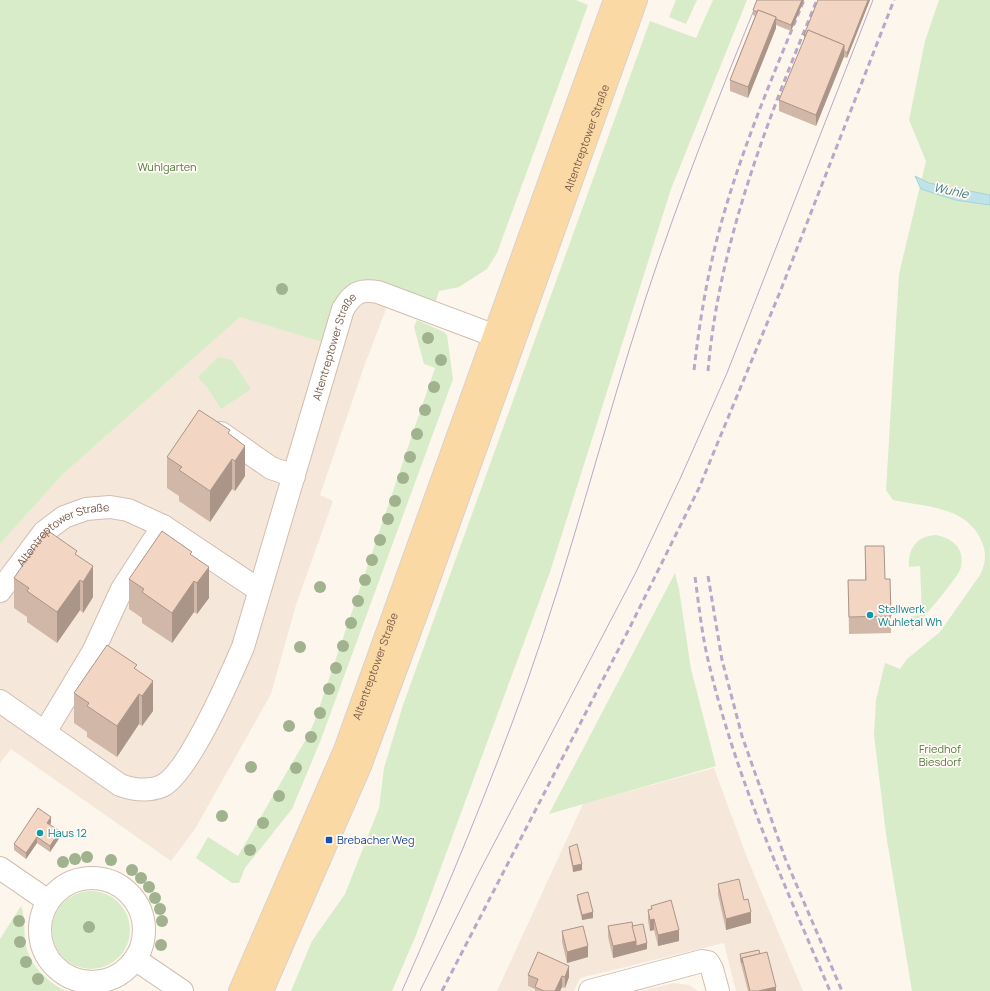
<svg xmlns="http://www.w3.org/2000/svg" width="990" height="991" viewBox="0 0 990 991" font-family="Manrope,sans-serif">
  <rect width="100%" height="100%" fill="#fdf6ec"/>
  <g fill="#f5e8da">
    <polygon points="373,281 382,282 395,286 365,364 320,495 333,501 296,605 271,694 195,829 171,861 11,749 0,763 0,544 62,475 241,316 325,343"/>
    <polygon points="714,768 748,860 803,991 736,991 724,943 580,978 574,991 497,991 583,804"/>
    <polygon points="674,983 689,985 698,991 641,991"/>
  </g>
  <g fill="#d8ecc9">
    <polygon points="0,0 576,0 588,5 497,253 487,269 459,287 439,291 436,301 382,282 373,281 325,343 240,317 62,475 0,544"/>
    <polygon points="676,0 697,0 686,24 669,17"/>
    <polygon points="713,0 747,0 671,189 550,572 416,935 392,991 291,991 312,941 345,894 379,808 384,768 403,705 650,21 696,38"/>
    <path d="M939 0H990V991H912L886 834 874 735 876 700 885 663 900 669 907 659 940 632 980 575C986 563 987 553 981 540 966 506 925 507 893 500L886 490 899 274 926 161 909 120 925 41Z"/>
    <polygon points="417,320 444,332 447,335 453,379 320,742 292,809 245,868 239,883 232,883 196,858 208,837 238,856 309,734 315,720 435,368 424,364 414,327"/>
    <polygon points="218,357 232,360 251,389 221,409 207,387 198,377"/>
    <path d="M936 535C952 538 965 548 961 567 959 577 921 620 912 631L911 616 922 615 920 566 909 567C908 548 917 536 936 535Z"/>
    <polygon points="675,573 679,589 691,669 716,766 549,814"/>
    <circle cx="91" cy="930" r="39"/>
    <path d="M21 906C25 917 24 928 25 940 28 963 45 981 66 991H0V939Z"/>
  </g>
  <polygon fill="#bfe3e8" stroke="#a5d3da" points="915,176 929,183 990,195 990,205 955,200 921,189"/>
  <g fill="none" stroke-linecap="round" stroke-linejoin="round">
    <defs>
      <g id="minor">
        <polyline points="221,433 271,468 294,476"/>
        <path id="s1" d="M0 591 44 532 64 517 86 509 110 507 128 510 163 526 259 590"/>
        <path id="s2" d="M0 701 120 785C134 790 148 792 162 786 188 774 231 675 243 647L343 309C353 293 359 289 378 292L511 342"/>
        <polyline points="45,732 93,652 122,589 163,526"/>
        <polyline points="0,868 48,901"/>
        <circle cx="92" cy="930" r="52"/>
        <polyline points="135,959 182,991"/>
        <polyline points="590,991 702,961 708,962 712,969 718,991"/>
      </g>
      <g id="major">
        <path id="s3" d="M240 991 345 750 615 0"/>
        <path id="s4" d="M262 991 360 766 418 609 636 0"/>
      </g>
    </defs>
    <use href="#minor" stroke="#d1beb0" stroke-width="24"/>
    <use href="#major" stroke="#dad1cd" stroke-width="24"/>
    <use href="#minor" stroke="#fff" stroke-width="22"/>
    <use href="#major" stroke="#fbd9a5" stroke-width="22"/>
    <g stroke="#b9a8c9" stroke-width="1">
      <path d="M402 991C447 889 490 786 527 682 572 555 604 425 646 297 679 197 718 98 758 0"/>
      <polyline points="420,991 477,876 636,572 680,479 727,373 873,0"/>
    </g>
    <g stroke="#b9a8c9" stroke-width="3" stroke-dasharray="6 4" stroke-linecap="butt">
      <path d="M694 370C699 326 706 282 717 239 738 157 772 78 804 0"/>
      <path d="M708 371C719 242 768 119 817 0"/>
      <polyline points="708,576 722,660 742,736 785,858 842,991"/>
      <path d="M695 577C699 606 702 636 709 664 736 778 784 884 830 991"/>
      <polyline points="442,991 628,631 699,488 780,292 894,0"/>
    </g>
  </g>
  <g fill="#a0b28e">
    <circle cx="282" cy="289" r="6"/>
    <circle cx="428" cy="338" r="6"/>
    <circle cx="441" cy="360" r="6"/>
    <circle cx="434" cy="387" r="6"/>
    <circle cx="425" cy="410" r="6"/>
    <circle cx="417" cy="434" r="6"/>
    <circle cx="410" cy="457" r="6"/>
    <circle cx="403" cy="478" r="6"/>
    <circle cx="395" cy="501" r="6"/>
    <circle cx="388" cy="519" r="6"/>
    <circle cx="380" cy="540" r="6"/>
    <circle cx="372" cy="560" r="6"/>
    <circle cx="365" cy="580" r="6"/>
    <circle cx="320" cy="587" r="6"/>
    <circle cx="358" cy="601" r="6"/>
    <circle cx="351" cy="623" r="6"/>
    <circle cx="343" cy="646" r="6"/>
    <circle cx="300" cy="647" r="6"/>
    <circle cx="336" cy="668" r="6"/>
    <circle cx="329" cy="689" r="6"/>
    <circle cx="320" cy="713" r="6"/>
    <circle cx="289" cy="726" r="6"/>
    <circle cx="311" cy="737" r="6"/>
    <circle cx="251" cy="767" r="6"/>
    <circle cx="296" cy="768" r="6"/>
    <circle cx="279" cy="796" r="6"/>
    <circle cx="222" cy="816" r="6"/>
    <circle cx="263" cy="823" r="6"/>
    <circle cx="250" cy="850" r="6"/>
    <circle cx="87" cy="857" r="6"/>
    <circle cx="75" cy="859" r="6"/>
    <circle cx="111" cy="860" r="6"/>
    <circle cx="63" cy="862" r="6"/>
    <circle cx="132" cy="870" r="6"/>
    <circle cx="141" cy="878" r="6"/>
    <circle cx="149" cy="887" r="6"/>
    <circle cx="155" cy="898" r="6"/>
    <circle cx="160" cy="909" r="6"/>
    <circle cx="19" cy="921" r="6"/>
    <circle cx="162" cy="921" r="6"/>
    <circle cx="89" cy="927" r="6"/>
    <circle cx="20" cy="942" r="6"/>
    <circle cx="161" cy="945" r="6"/>
    <circle cx="26" cy="962" r="6"/>
    <circle cx="38" cy="979" r="6"/>
  </g>
  <g fill="#d1b7a8">
    <polygon points="804,0 791,31 776,25 776,28 748,98 730,91 730,80 755,16 753,15 753,10"/>
    <polygon points="870,0 847,58 844,57 816,126 779,111 779,100 804,40 804,35"/>
    <polygon points="230,435 245,476 235,491 232,489 210,522 179,501 179,496 167,488 167,457"/>
    <polygon points="865,546 885,579 891,616 891,633 849,634 848,580 865,580"/>
    <polygon points="77,555 93,597 83,613 80,610 57,643 27,622 27,617 14,608 14,578"/>
    <polygon points="192,556 209,598 197,614 194,612 172,643 142,623 142,618 129,609 129,579"/>
    <polygon points="137,670 153,711 142,726 139,724 117,757 87,737 87,732 74,723 74,693"/>
    <polygon points="51,823 50,824 60,837 50,852 37,843 26,859 14,850 14,844"/>
    <polygon points="569,847 582,870 573,872 569,852"/>
    <polygon points="718,884 744,900 751,923 726,930 718,895"/>
    <polygon points="577,895 593,918 582,920 577,900"/>
    <polygon points="651,906 679,941 658,946 654,930 650,931 648,921 648,910 651,909"/>
    <polygon points="608,926 632,926 647,949 613,958 608,937"/>
    <polygon points="562,931 588,957 567,963 562,942"/>
    <polygon points="538,952 569,977 565,988 562,987 560,991 535,991 535,989 528,986 528,975"/>
    <polygon points="740,954 760,954 776,991 748,991 740,960"/>
  </g>
  <g fill="#aa9588">
    <polygon points="802,0 804,0 791,31 791,25"/>
    <polygon points="868,0 870,0 847,58 847,53"/>
    <polygon points="776,17 776,28 748,98 748,87"/>
    <polygon points="844,45 844,56 816,126 816,115"/>
    <polygon points="245,446 245,476 235,491 235,461"/>
    <polygon points="232,459 232,489 210,522 210,491"/>
    <polygon points="93,566 93,597 83,613 83,582"/>
    <polygon points="209,567 209,598 197,614 197,583"/>
    <polygon points="80,580 80,610 57,643 57,612"/>
    <polygon points="194,581 194,612 172,643 172,613"/>
    <polygon points="153,681 153,711 142,726 142,696"/>
    <polygon points="139,694 139,724 117,757 117,726"/>
    <polygon points="51,817 51,823 47,828 47,823"/>
    <polygon points="60,831 60,837 50,852 50,846"/>
    <polygon points="37,837 37,843 26,859 26,853"/>
    <polygon points="582,864 582,870 573,872 573,866"/>
    <polygon points="593,912 593,918 582,920 582,915"/>
    <polygon points="751,912 751,923 726,930 726,919"/>
    <polygon points="654,919 654,930 650,931 650,920"/>
    <polygon points="679,930 679,941 658,946 658,935"/>
    <polygon points="636,941 647,943 647,949 613,958 613,946"/>
    <polygon points="588,946 588,957 567,963 567,952"/>
    <polygon points="569,966 569,977 565,988 565,977"/>
    <polygon points="562,976 562,987 560,991 555,991"/>
    <polygon points="776,987 776,991 758,991"/>
  </g>
  <g fill="#f3d5c3" stroke="#aa9588">
    <polygon points="757,0 802,0 791,25 776,19 776,17 758,10 757,12 753,10"/>
    <polygon points="818,0 868,0 847,53 844,51 844,45 808,30 805,36 804,35"/>
    <polygon points="758,10 776,17 748,87 730,80"/>
    <polygon points="808,30 844,45 816,115 779,100"/>
    <polygon points="199,410 230,430 228,433 245,446 235,461 232,459 210,491 179,470 182,467 167,457"/>
    <polygon points="47,530 77,551 75,554 93,566 83,582 80,580 57,612 27,591 29,588 14,578"/>
    <polygon points="162,531 192,552 190,554 209,567 197,583 194,581 172,613 142,592 144,589 129,579"/>
    <polygon points="865,546 884,546 885,579 890,579 891,616 849,617 848,580 866,580"/>
    <polygon points="107,645 137,665 134,668 153,681 142,696 139,694 117,726 87,706 89,703 74,693"/>
    <polygon points="38,808 51,817 47,823 60,831 50,846 37,837 26,853 14,844"/>
    <polygon points="577,844 582,864 573,866 569,847"/>
    <polygon points="739,879 744,900 748,899 751,912 726,919 718,884"/>
    <polygon points="588,892 593,912 582,915 577,895"/>
    <polygon points="671,900 679,930 658,935 654,919 650,920 648,910 652,909 651,906"/>
    <polygon points="632,922 636,941 613,946 608,926"/>
    <polygon points="643,924 647,943 636,946 636,941 632,926"/>
    <polygon points="583,926 588,946 567,952 562,931"/>
    <polygon points="759,950 760,954 742,958 742,963 740,954"/>
    <polygon points="538,952 569,966 565,977 562,976 555,991 544,991 535,987 538,979 528,975"/>
    <polygon points="767,952 776,987 758,991 750,991 742,958"/>
  </g>
  <g fill="#0f9aa8" stroke="#fffaf3" stroke-width="1.5">
    <circle cx="870" cy="615" r="4"/>
    <circle cx="40" cy="833" r="4"/>
  </g>
  <rect fill="#1a4fb4" stroke="#fffaf3" stroke-width="1.5" x="325" y="836" width="8" height="8" rx="2"/>
  <g text-anchor="middle" stroke-width="3.5" stroke-linejoin="round" paint-order="stroke">
    <g font-size="11" fill="#7a5c4d" stroke="#fffaf3">
      <text dy="4" stroke="none"><textPath href="#s4" startOffset="913">Altentreptower Straße</textPath></text>
      <text dy="4" stroke="none"><textPath href="#s2" startOffset="666">Altentreptower Straße</textPath></text>
      <text dy="4" stroke="none"><textPath href="#s1" startOffset="89">Altentreptower Straße</textPath></text>
      <text dy="4" stroke="none"><textPath href="#s3" startOffset="352">Altentreptower Straße</textPath></text>
    </g>
    <g font-size="11" fill="#537a41" stroke="#fffaf3">
      <text x="167" y="171">Wuhlgarten</text>
      <text x="940" y="753">Friedhof<tspan x="940" dy="13">Biesdorf</tspan></text>
    </g>
    <g font-size="11" fill="#0d838f" stroke="#fffaf3" text-anchor="start">
      <text x="878" y="613">Stellwerk<tspan x="878" dy="13">Wuhletal Wh</tspan></text>
      <text x="48" y="837">Haus 12</text>
    </g>
    <g font-size="11" fill="#164399" stroke="#fffaf3" text-anchor="start">
      <text x="337" y="844">Brebacher Weg</text>
    </g>
    <g font-size="12" font-style="italic" fill="#437c86" stroke="#fffaf3">
      <text transform="translate(951 191) rotate(12)" y="4">Wuhle</text>
    </g>
  </g>
</svg>
